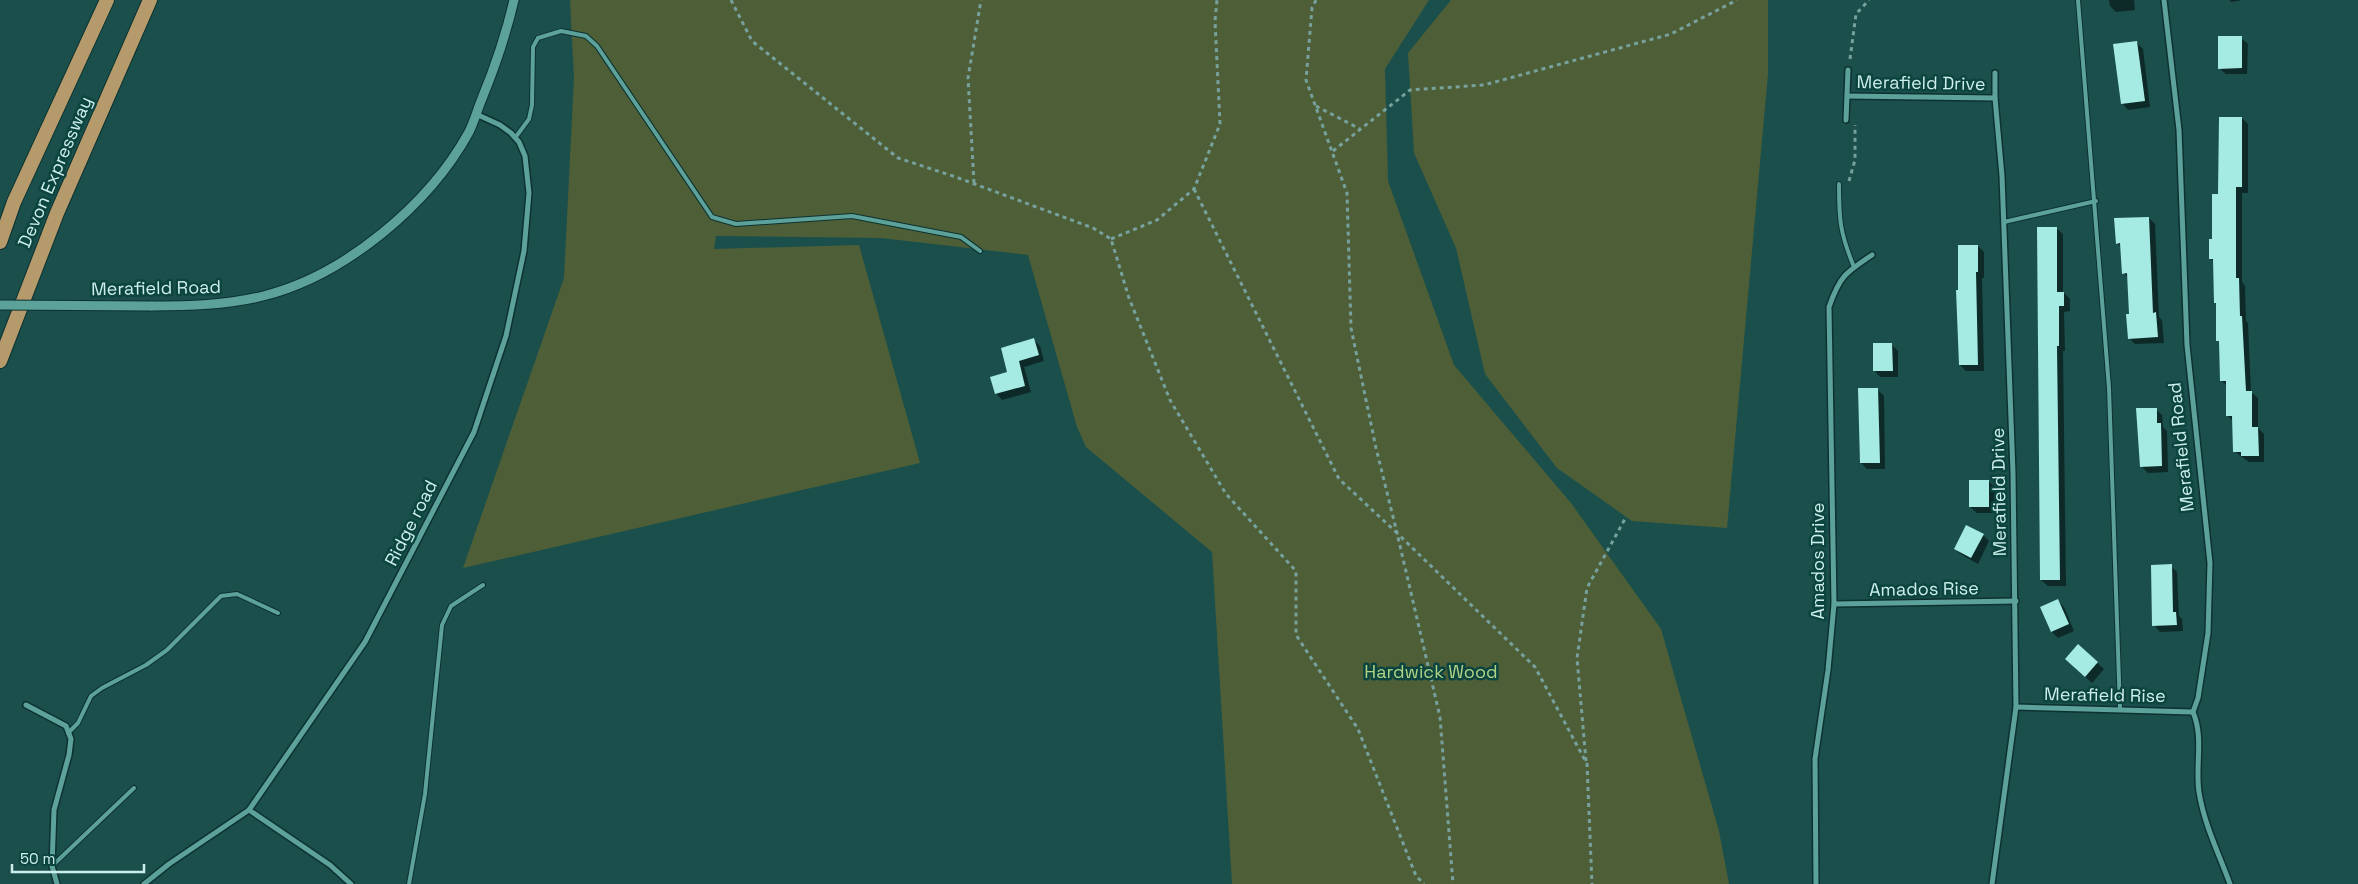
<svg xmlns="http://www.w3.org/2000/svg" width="2358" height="884" viewBox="0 0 2358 884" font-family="'Space Grotesk',sans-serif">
  <rect width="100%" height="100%" fill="#1a4f4b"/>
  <g fill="#4e5f38">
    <polygon points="570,0 1429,0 1385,69 1388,181 1454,365 1571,503 1661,629 1719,831 1729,884 1232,884 1212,552 1086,447 1077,427 1028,255 881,238 716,236 714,249 859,245 920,463 463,568 564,278 574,78"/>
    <polygon points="1451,0 1768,0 1768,74 1727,528 1632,521 1557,468 1485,374 1456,248 1414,153 1408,53"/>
  </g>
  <g fill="#0007">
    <polygon points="2109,0 2134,0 2135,10 2116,12 2110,6"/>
    <polygon points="2229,0 2242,0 2232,2"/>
    <polygon points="2241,38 2248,44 2247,74 2226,74 2219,68"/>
    <polygon points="2136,42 2143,49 2150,107 2128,110 2122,103"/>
    <polygon points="2242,118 2248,124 2248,193 2242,193 2242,282 2245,286 2246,321 2248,323 2251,392 2258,398 2258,428 2264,434 2264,462 2249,462 2234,451 2233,421 2227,415 2227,386 2221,380 2221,343 2218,340 2218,305 2215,302 2215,263 2211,259 2220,195"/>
    <polygon points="2149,218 2155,224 2159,317 2162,320 2164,343 2135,344 2129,338 2131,315 2128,278 2124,273 2122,248 2117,243"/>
    <polygon points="2056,228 2063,234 2063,292 2070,299 2070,311 2064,312 2065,351 2063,351 2066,586 2048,586 2041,580"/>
    <polygon points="1978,246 1984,252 1984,278 1982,278 1984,371 1966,371 1960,365"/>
    <polygon points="1034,340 1040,346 1044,361 1024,367 1031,392 1002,400 996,393"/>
    <polygon points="1892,345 1898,351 1898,377 1880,377 1874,370"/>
    <polygon points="1878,390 1884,396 1885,469 1867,469 1861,463"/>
    <polygon points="2156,409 2162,415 2163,427 2167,431 2168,472 2148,473 2141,466"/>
    <polygon points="1988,481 1995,487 1995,513 1977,513 1970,507"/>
    <polygon points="1983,535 1989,541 1978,564 1962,555 1955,549"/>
    <polygon points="2171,566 2177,572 2179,616 2182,619 2183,631 2160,632 2154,625"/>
    <polygon points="2058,601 2064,607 2074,631 2058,638 2052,632 2041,608"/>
    <polygon points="2078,646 2104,669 2092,683 2072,665"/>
  </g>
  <g fill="#a5eae3">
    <polygon points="2218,36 2242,36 2242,68 2218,69"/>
    <polygon points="2137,41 2145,101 2121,104 2113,44"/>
    <polygon points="2219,117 2242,117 2242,187 2236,187 2236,278 2239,278 2240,316 2242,316 2246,391 2252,391 2252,427 2258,427 2259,456 2241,456 2241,452 2233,452 2232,416 2226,416 2226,381 2220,381 2219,341 2216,341 2216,303 2214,303 2213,259 2209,259 2209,239 2212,239 2212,194 2218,194"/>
    <polygon points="2149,217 2153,313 2156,312 2158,337 2128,339 2126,314 2129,314 2127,273 2122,274 2120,243 2116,244 2114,218"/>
    <polygon points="2037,227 2057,227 2057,292 2064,292 2064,306 2059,306 2059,346 2057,346 2060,580 2040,580"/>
    <polygon points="1958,245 1978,245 1978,272 1976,272 1978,365 1959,365 1956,290 1958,290"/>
    <polygon points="1034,338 1039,355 1019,361 1025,386 995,394 990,377 1007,372 1001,348"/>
    <polygon points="1873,343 1892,343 1893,371 1873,371"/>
    <polygon points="1858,388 1878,388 1880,463 1860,463"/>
    <polygon points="2136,408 2157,408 2157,423 2161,423 2162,466 2140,467"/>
    <rect x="1969" y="480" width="20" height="27"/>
    <polygon points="1966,525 1984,534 1971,558 1954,549"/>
    <polygon points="2172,564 2173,612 2176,612 2177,625 2152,626 2151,565"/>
    <polygon points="2058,599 2069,624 2051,632 2040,607"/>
    <polygon points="2078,644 2098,662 2085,677 2065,659"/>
  </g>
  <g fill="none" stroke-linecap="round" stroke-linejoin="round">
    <defs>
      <g id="service">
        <polyline points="2078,0 2109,388 2120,709"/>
        <polyline points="515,138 529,119 532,105 533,47 538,38 561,31 586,36 597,46 712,217 736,224 852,216 961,237 980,251"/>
        <path d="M1839 184C1839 220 1840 233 1854 267"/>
        <polyline points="2004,222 2096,201"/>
        <polyline points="68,733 78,723 91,696 102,688 146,665 167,650 221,596 237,594 278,613"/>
        <polyline points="52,866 134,788"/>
        <polyline points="409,884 425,794 442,625 451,606 483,585"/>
      </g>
      <g id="minor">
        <path d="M2164 0 2179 130 2187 345 2210 563 2208 633 2198 698 2193 712C2204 738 2195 765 2199 792 2204 824 2219 854 2230 884"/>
        <polyline points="1847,96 1995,98 2002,176 2013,473 2016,707 1992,884"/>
        <polyline points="1995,98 1995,73"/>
        <polyline points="1846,120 1848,70"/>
        <polyline points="1834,604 2016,601"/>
        <polyline points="26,705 66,726 71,739 69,755 54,810 52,866 57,884"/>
        <polyline points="2016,707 2193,712"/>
        <polyline points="249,810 330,865 351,884"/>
        <polyline points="144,884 169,864 249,810 365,642 474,432 506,336 524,251 529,193 525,156 519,142 511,133 500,125 476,114"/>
        <path d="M1816 884 1815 759 1828 670 1834 604 1829 307C1840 276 1845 273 1872 255"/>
      </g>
      <path id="tertiary" d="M151 306C189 306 226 305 263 296 344 276 429 205 469 132 474 122 477 111 481 101 495 67 506 35 514 0"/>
      <g id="trunk">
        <polyline points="0,242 14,202 107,0"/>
        <polyline points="0,361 57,213 150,0"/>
      </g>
    </defs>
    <use href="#service" stroke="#0d3230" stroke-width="6"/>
    <use href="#minor" stroke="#0d3230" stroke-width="8"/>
    <use href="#tertiary" stroke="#0d3230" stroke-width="11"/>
    <use href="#trunk" stroke="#0d3230" stroke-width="16"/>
    <g stroke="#76a19d" stroke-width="3" stroke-dasharray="4 4" stroke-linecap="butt">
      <polyline points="731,0 752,41 898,158 953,176 1093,228 1111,239 1129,298 1170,400 1226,494 1296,571 1296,635 1358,729 1416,876 1424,884"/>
      <polyline points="1316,0 1312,8 1306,80 1347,193 1351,328 1376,448 1397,533 1535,667 1587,764 1592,884"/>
      <polyline points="1850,59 1856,14 1869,0"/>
      <polyline points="1316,106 1360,129"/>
      <polyline points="1333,151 1410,90 1484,85 1671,34 1737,0"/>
      <polyline points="1849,181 1855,160 1855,125"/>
      <polyline points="974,183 968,78 981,0"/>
      <polyline points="1194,189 1339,479 1397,533 1440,717 1453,884"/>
      <polyline points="1111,239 1157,220 1194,189 1220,124 1215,21 1217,0"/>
      <polyline points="1586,761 1577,658 1587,588 1626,517"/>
    </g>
    <use href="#service" stroke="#5da19b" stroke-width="4"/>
    <use href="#minor" stroke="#5da19b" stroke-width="5"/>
    <use href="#tertiary" stroke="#5da19b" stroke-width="9"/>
    <use href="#trunk" stroke="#b59a6c" stroke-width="14"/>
    <defs>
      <polyline id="tertiary-bridge" points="0,305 151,306"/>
    </defs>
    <use href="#tertiary-bridge" stroke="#0d3230" stroke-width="11" stroke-linecap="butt"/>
    <use href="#tertiary-bridge" stroke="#5da19b" stroke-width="9"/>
  </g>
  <g text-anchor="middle" stroke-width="5" stroke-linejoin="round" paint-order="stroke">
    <g font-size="18" fill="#cdefeb" stroke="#0c4440">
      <text transform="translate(1921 83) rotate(1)" y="6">Merafield Drive</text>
      <text transform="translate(55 172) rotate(-67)" y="6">Devon Expressway</text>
      <text transform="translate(156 288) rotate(-1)" y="6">Merafield Road</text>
      <text transform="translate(2181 447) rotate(-96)" y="6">Merafield Road</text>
      <text transform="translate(1999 492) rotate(-91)" y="6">Merafield Drive</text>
      <text transform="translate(411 523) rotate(-63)" y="6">Ridge road</text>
      <text transform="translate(1818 561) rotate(-90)" y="6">Amados Drive</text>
      <text transform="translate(1924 589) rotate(-1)" y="6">Amados Rise</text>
      <text transform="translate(2105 695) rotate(1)" y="6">Merafield Rise</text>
    </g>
    <g font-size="18" fill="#b0d384" stroke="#0c4440">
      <text x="1431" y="678">Hardwick Wood</text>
    </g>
  </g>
  <path d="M12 864v8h132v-8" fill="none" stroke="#cdefeb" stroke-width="2.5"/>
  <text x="20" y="864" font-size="15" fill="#cdefeb" stroke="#0c4440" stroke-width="4" paint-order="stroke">50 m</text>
</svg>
